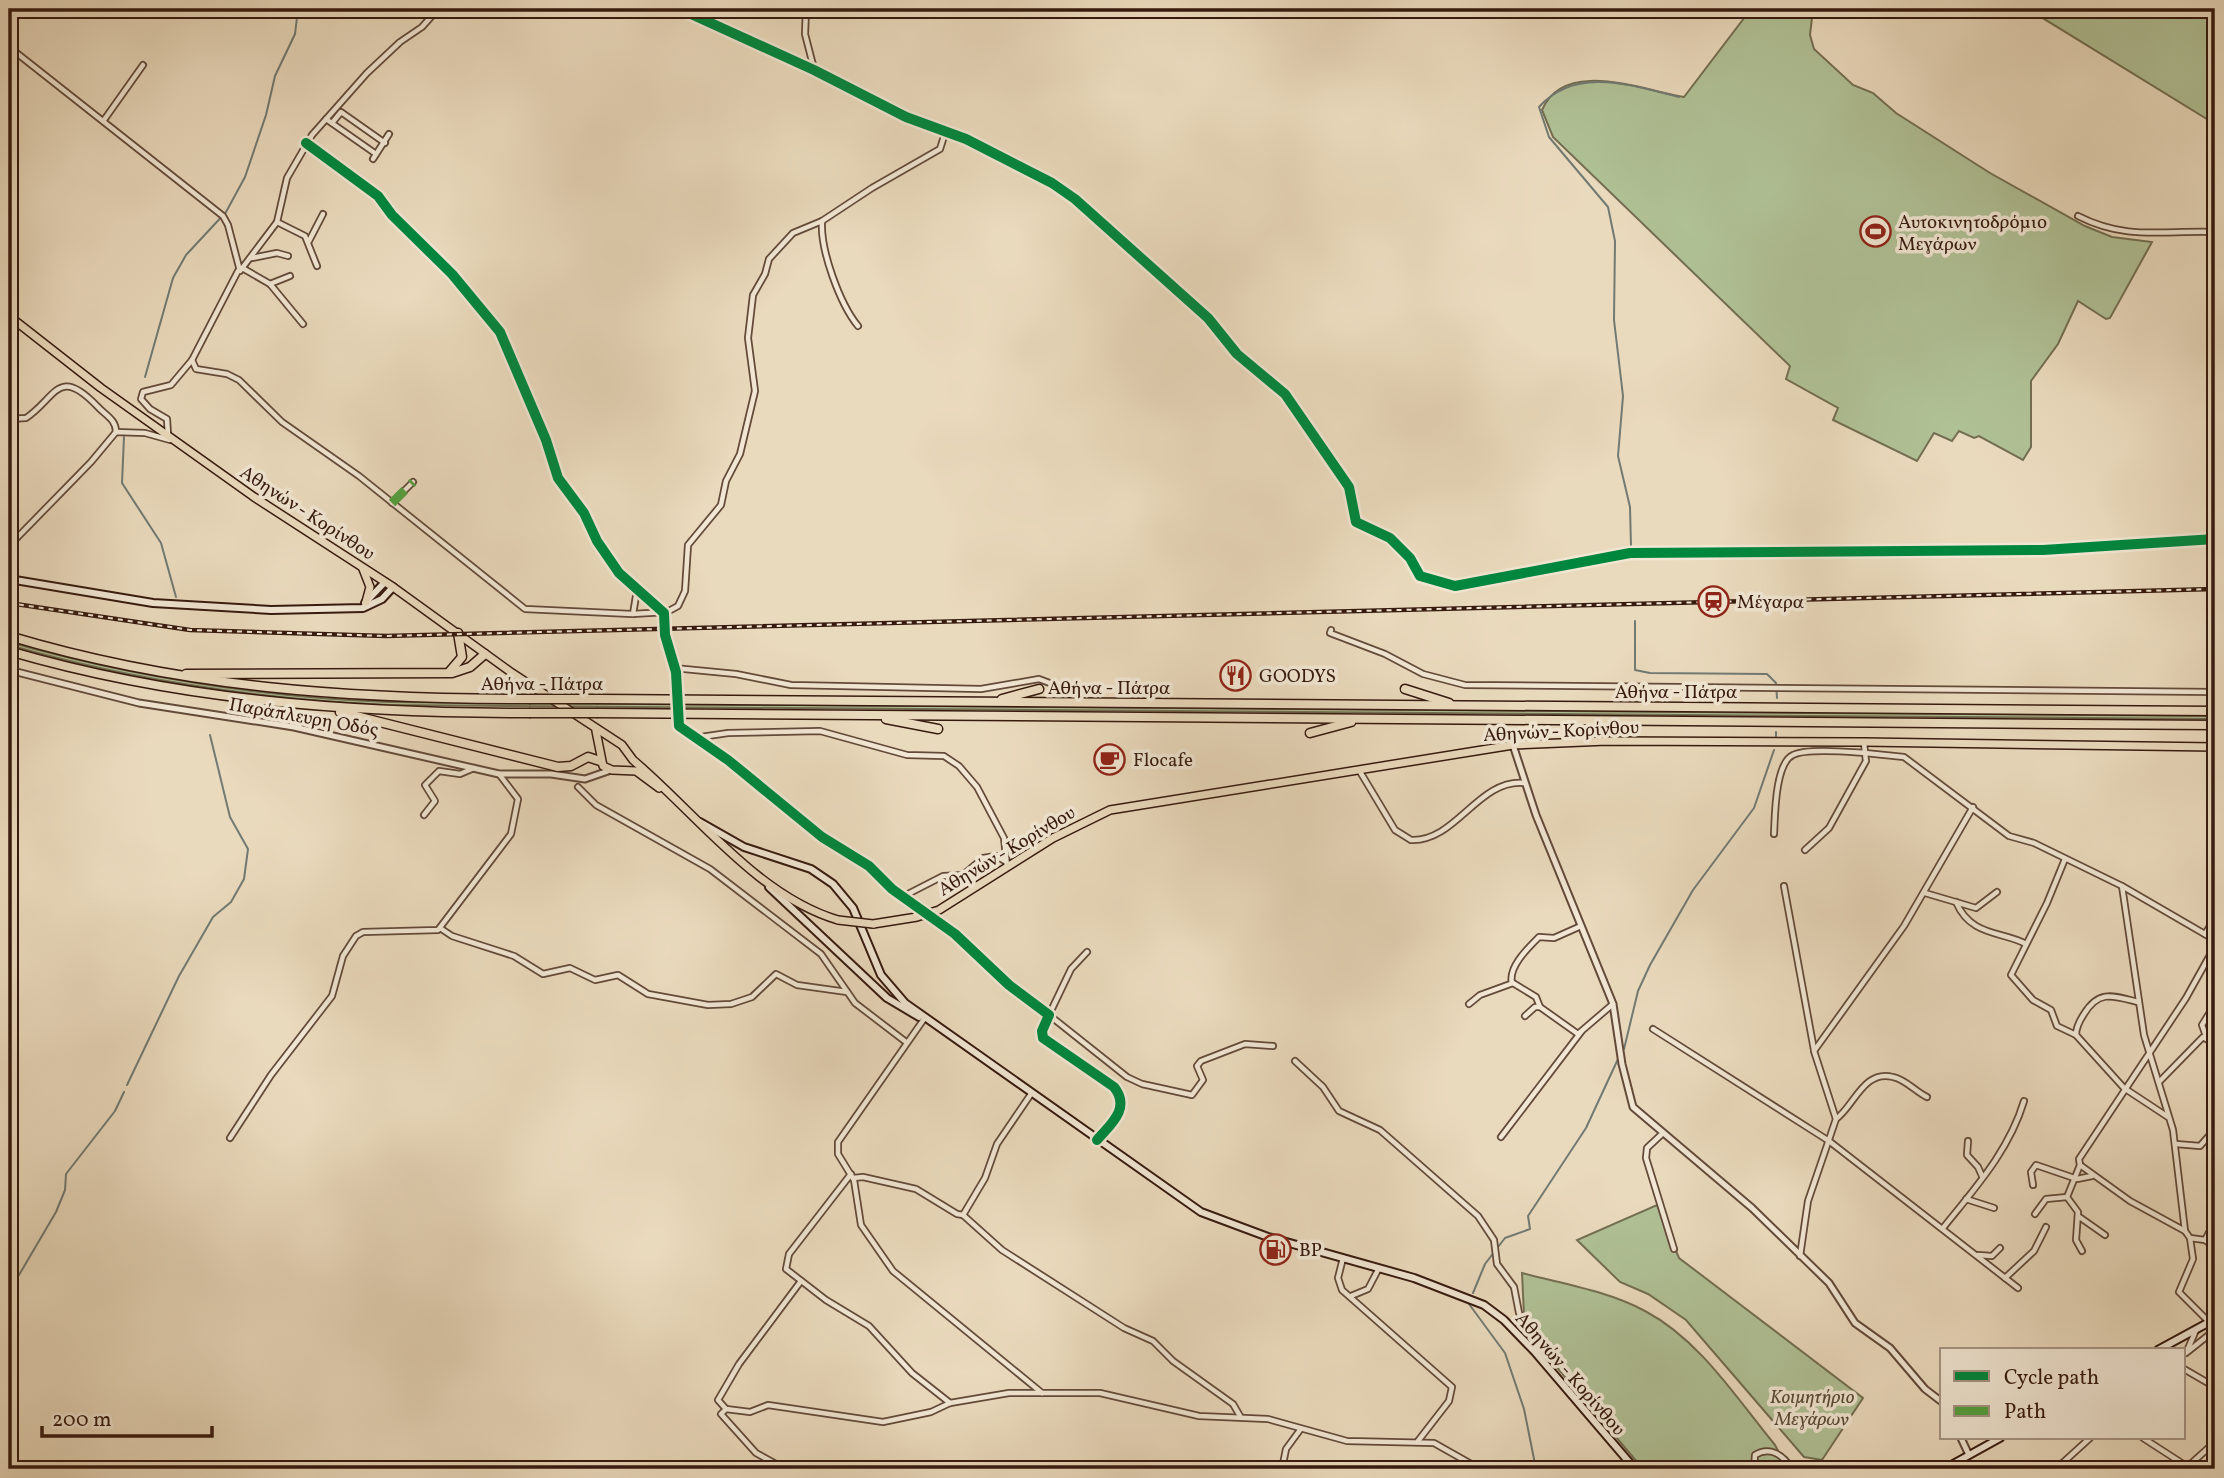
<svg xmlns="http://www.w3.org/2000/svg" width="2224" height="1478" viewBox="0 0 2224 1478" font-family="Vollkorn,serif">
  <rect width="100%" height="100%" fill="#eadabd"/>
  <filter id="stains"><feTurbulence type="fractalNoise" baseFrequency=".00286" numOctaves="4"/><feColorMatrix values="0 0 0 0 .2 0 0 0 0 .09 0 0 0 0 .02 0 0 0 .5 -.17"/></filter>
  <radialGradient id="worn" r=".72"><stop offset=".6" stop-color="#630" stop-opacity="0"/><stop offset="1" stop-color="#630" stop-opacity=".3"/></radialGradient>
  <g fill="#b0c196" stroke="#736e52" stroke-width="2">
    <path d="M1751 9H1813L1810 35 1814 49 1853 85 1873 93 1896 113 1990 173 2085 226 2112 237 2152 242 2110 318 2106 319 2078 301 2058 344 2031 381V447L2023 460 1979 436 1974 438 1959 431 1952 441 1934 433 1917 461 1833 420 1838 408 1786 379 1790 366 1553 137 1542 110C1564 58 1642 90 1684 97Z"/>
    <polygon points="2028,9 2215,9 2215,124"/>
    <path d="M9 642C134 677 259 697 389 702L2215 716V719L389 705C259 699 134 681 9 645Z"/>
    <polygon points="1657,1205 1679,1258 1863,1398 1822,1460 1804,1457 1686,1320 1648,1294 1620,1282 1577,1240"/>
    <path d="M1522 1273C1563 1284 1608 1291 1645 1311 1700 1340 1737 1399 1775 1445L1783 1460V1469H1643L1548 1357 1524 1315Z"/>
  </g>
  <g fill="none" stroke-linecap="round" stroke-linejoin="round">
    <g stroke="#717a73" stroke-width="2">
      <polyline points="145,377 173,278 186,255 226,212 245,177 266,115 275,76 295,34 298,9"/>
      <polyline points="124,437 122,483 161,543 176,597"/>
      <path d="M1631 546 1630 507 1618 456 1623 396 1614 320 1615 241 1608 207 1549 137 1539 107C1576 65 1633 86 1679 97"/>
      <polyline points="1635,621 1635,670 1650,673 1767,674 1776,683 1777,698"/>
      <polyline points="1776,736 1776,732"/>
      <polyline points="1624,1049 1638,991 1650,965 1693,890 1754,808 1774,750"/>
      <polyline points="127,1085 179,976 213,917 231,902 244,879 248,849 230,817 210,735"/>
      <polyline points="1498,1247 1505,1238 1530,1229 1528,1216 1586,1128 1618,1059"/>
      <polyline points="9,1292 56,1212 65,1190 66,1174 115,1111 124,1092"/>
      <polyline points="1473,1293 1485,1264 1495,1251"/>
      <polyline points="1469,1304 1505,1353 1524,1409 1536,1469"/>
    </g>
    <g stroke="#c6b49a" stroke-width="4.5" stroke-dasharray="4.5 2" stroke-linecap="butt">
      <polyline points="664,619 665,635"/>
      <polyline points="676,723 677,683"/>
      <polyline points="916,906 937,920"/>
    </g>
    <defs>
      <g id="minor">
        <polyline points="680,9 814,70 906,117 966,139 1052,183 1075,199 1208,318 1237,354 1285,394 1349,487 1356,522 1390,538 1410,558 1420,576 1455,586 1630,553 2043,550 2215,539"/>
        <polyline points="806,9 805,34 814,69"/>
        <polyline points="9,47 223,216 228,225 240,271 277,222 287,178 312,135 367,73 400,42 422,27 438,9"/>
        <polyline points="326,119 376,154"/>
        <polyline points="104,120 143,65"/>
        <polyline points="332,123 341,112 385,143"/>
        <polyline points="306,143 378,196 392,215 452,274 500,332 546,440 558,478 584,513 597,541 619,573 664,613 664,619"/>
        <polyline points="373,159 389,134"/>
        <path d="M2078 216C2127 241 2164 230 2215 232"/>
        <path d="M822 221C820 250 840 304 858 326"/>
        <polyline points="277,222 305,236 317,266"/>
        <polyline points="309,241 323,214"/>
        <polyline points="252,258 277,253 288,256"/>
        <polyline points="244,269 270,284 303,324"/>
        <polyline points="238,271 192,360 196,369 227,374 239,380 282,422 359,476 525,609 632,614 667,612 678,606 685,591 688,545 721,505 726,481 740,454 755,391 748,338 753,295 765,274 769,259 793,233 822,221 872,188 940,149 945,133"/>
        <polyline points="270,284 290,276"/>
        <path d="M9 419 26 418C56 398 58 365 97 406 105 415 116 419 116 432"/>
        <polyline points="168,435 167,419 150,409 141,399 143,392 171,385 192,360"/>
        <polyline points="392,503 413,482"/>
        <polyline points="9,546 91,462 116,432 145,433 170,440"/>
        <polyline points="633,614 637,590"/>
        <polyline points="1331,630 1330,633 1385,654 1423,674 1465,685 2215,692"/>
        <polyline points="665,635 677,683"/>
        <polyline points="674,668 736,674 791,685 981,689 1039,679 1055,685"/>
        <polyline points="676,723 728,760 822,837 869,866 916,906"/>
        <polyline points="694,738 728,733 820,731 907,755 944,756 959,766 977,787 1004,838 1007,866"/>
        <polyline points="1864,742 1865,753 1904,757 2009,836 2034,843 2122,886 2144,1035 2173,1130 2185,1231 2190,1238 2205,1240 2215,1248"/>
        <path d="M1359 770 1395 830 1411 840C1456 842 1478 779 1524 783"/>
        <polyline points="578,787 596,805 710,869 821,954 855,1003 906,1042"/>
        <polyline points="424,815 435,801 425,785 439,771 460,774 474,768"/>
        <path d="M1774 834C1775 816 1775 763 1793 755 1807 748 1849 752 1865 753L1866 761 1829 828 1805 850"/>
        <polyline points="2065,859 2047,903 2011,975 2033,1000 2051,1010 2057,1026 2076,1035"/>
        <polyline points="1784,886 1814,1050"/>
        <polyline points="2122,886 2215,940"/>
        <polyline points="1925,893 1976,908 1997,892"/>
        <polyline points="904,896 943,876 963,875 983,858 996,856 1005,861"/>
        <path d="M1956 902C1971 937 2002 931 2026 944"/>
        <path d="M937 920 1049 1015 1042 1031 1043 1038 1117 1091C1129 1111 1109 1126 1097 1140"/>
        <polyline points="440,928 452,936 514,956 543,974 570,968 595,980 618,975 648,994 708,1005 731,1004 752,997 776,974 797,985 847,992"/>
        <polyline points="2205,934 2215,918"/>
        <polyline points="1087,952 1071,969 1049,1015 1127,1077 1142,1084 1192,1095 1203,1080 1197,1066 1201,1061 1245,1044 1273,1046"/>
        <path d="M1512 983C1508 967 1528 948 1539 937L1554 938 1581 926"/>
        <path d="M2138 1002C2114 996 2099 989 2084 1014 2080 1020 2076 1027 2076 1035L2124 1088 2168 1117"/>
        <polyline points="1469,1004 1480,995 1513,983 1536,997 1540,1007"/>
        <polyline points="1525,1016 1535,1007 1540,1007 1578,1034 1613,1004"/>
        <polyline points="924,1019 838,1142 838,1154 854,1180 861,1225 893,1271 1042,1393"/>
        <polyline points="1653,1029 1829,1141 2018,1288"/>
        <polyline points="2206,1036 2202,1025 2210,1012"/>
        <polyline points="1295,1061 1323,1087 1339,1111 1380,1130 1478,1216 1494,1240 1497,1264 1514,1287 1519,1313 1543,1359"/>
        <polyline points="2160,1081 2203,1037 2215,1044"/>
        <path d="M1836 1119C1854 1106 1864 1069 1893 1077 1905 1079 1916 1092 1927 1097"/>
        <polyline points="1663,1133 1647,1148 1646,1158 1674,1249"/>
        <polyline points="1501,1137 1581,1032"/>
        <polyline points="230,1138 271,1075 332,996 343,956 356,936 363,932 438,930 511,834 518,799 499,774"/>
        <polyline points="1968,1141 1967,1155 1978,1167 1982,1176"/>
        <polyline points="2176,1144 2200,1146 2215,1129"/>
        <polyline points="2080,1165 2067,1197 2078,1212 2076,1240 2082,1251"/>
        <polyline points="851,1174 789,1254 786,1269 826,1300 869,1326 912,1373 950,1403"/>
        <polyline points="853,1178 863,1177 916,1189 957,1214 963,1215 985,1178 997,1144 1031,1094"/>
        <polyline points="2033,1185 2031,1172 2036,1165 2077,1179 2092,1176"/>
        <polyline points="1966,1199 1994,1208"/>
        <polyline points="2035,1214 2046,1199 2067,1197"/>
        <polyline points="963,1215 1002,1250 1124,1328 1153,1341 1173,1361 1233,1404 1240,1416"/>
        <polyline points="2078,1216 2105,1235"/>
        <path d="M1943 1228C1975 1188 2009 1151 2024 1101"/>
        <polyline points="2185,1231 2130,1201 2080,1165 2079,1159 2186,998 2215,946"/>
        <polyline points="2190,1238 2193,1259 2179,1292 2209,1322"/>
        <polyline points="2205,1240 2215,1221"/>
        <polyline points="1978,1255 1992,1256 2000,1248"/>
        <polyline points="1800,1256 1808,1201 1836,1119 1814,1051 1904,926 1973,807"/>
        <polyline points="1343,1258 1338,1278 1342,1290 1452,1387 1449,1401 1418,1441"/>
        <polyline points="2005,1278 2034,1251 2046,1227"/>
        <polyline points="801,1281 739,1364 718,1400 726,1409 750,1412 768,1405 883,1422 931,1412 950,1403 1009,1393 1100,1393 1199,1416 1268,1419 1347,1441 1434,1443 1480,1469"/>
        <polyline points="1351,1296 1368,1289 1379,1268"/>
        <polyline points="2187,1351 2196,1330"/>
        <polyline points="2186,1353 2215,1330"/>
        <polyline points="2184,1369 2215,1387"/>
        <polyline points="726,1409 721,1414 756,1453 785,1469"/>
        <polyline points="2143,1438 2191,1469"/>
        <polyline points="1282,1469 1286,1449 1300,1430"/>
        <path d="M1754 1469 1755 1455C1770 1446 1783 1455 1792 1469"/>
        <polyline points="2056,1469 2090,1438"/>
        <polyline points="2185,1469 2215,1442"/>
      </g>
      <g id="tertiary">
        <polyline points="9,670 139,703 294,727 499,774 551,774 585,779 611,770"/>
        <polyline points="1513,745 1536,815 1613,1004 1622,1064 1633,1107 1752,1208 1829,1283 1855,1323 1890,1348 1925,1389 1942,1402"/>
        <polyline points="1961,1438 1969,1455"/>
      </g>
      <g id="secondary">
        <polyline points="9,579 153,603 271,610 363,608 382,599 393,587"/>
        <polyline points="365,603 385,582"/>
        <polyline points="700,822 744,847 811,869 833,884 853,908 881,975 905,1003 1201,1212 1268,1237 1414,1278 1484,1305 1504,1320 1535,1352 1635,1469"/>
        <polyline points="769,887 887,998 919,1017"/>
        <polyline points="2158,1350 2215,1319"/>
        <polyline points="1944,1469 2000,1438"/>
      </g>
      <g id="primary">
        <path d="M9 316 101 388 254 497 393 587 512 673 622 745 633 760C696 813 757 896 838 920"/>
        <polyline points="363,569 370,587 366,602"/>
        <polyline points="596,731 603,766 612,770 636,771 659,788"/>
        <polyline points="873,924 917,917 939,910 1053,838 1110,810 1513,745 1607,741 1864,742 2215,747"/>
      </g>
      <g id="motorway">
        <path d="M9 636C182 688 350 699 529 699"/>
        <path d="M9 651C180 701 352 713 529 713"/>
        <polyline points="450,671 462,657 458,633"/>
        <polyline points="186,674 452,673 470,667 485,654"/>
        <polyline points="1405,689 1449,703"/>
        <polyline points="598,699 2215,711"/>
        <polyline points="1002,699 1039,689"/>
        <polyline points="340,712 558,767 571,766 588,757 600,761"/>
        <polyline points="598,713 2215,725"/>
        <polyline points="886,719 938,729"/>
        <polyline points="1310,733 1351,722"/>
      </g>
    </defs>
    <use href="#minor" stroke="#634a3a" stroke-width="8"/>
    <use href="#tertiary" stroke="#634a3a" stroke-width="9"/>
    <use href="#secondary" stroke="#361a0f" stroke-width="10"/>
    <use href="#primary" stroke="#361a0f" stroke-width="10"/>
    <use href="#motorway" stroke="#361a0f" stroke-width="11"/>
    <use href="#minor" stroke="#f1e7d4" stroke-width="4.5"/>
    <use href="#tertiary" stroke="#f1e7d4" stroke-width="5"/>
    <use href="#secondary" stroke="#f1e7d4" stroke-width="6"/>
    <use href="#primary" stroke="#eadabd" stroke-width="7"/>
    <use href="#motorway" stroke="#eadabd" stroke-width="8"/>
    <defs>
      <polyline id="rail" points="9,603 190,630 386,636 2215,589"/>
    </defs>
    <use href="#rail" stroke="#361a0f" stroke-width="4.5"/>
    <use href="#rail" stroke="#f1e7d4" stroke-width="2" stroke-dasharray="5" stroke-linecap="butt"/>
    <defs>
      <polyline id="primary-bridge" points="838,920 873,924"/>
      <g id="motorway-bridge">
        <polyline points="529,699 598,699"/>
        <polyline points="529,713 598,713"/>
      </g>
    </defs>
    <use href="#primary-bridge" stroke="#361a0f" stroke-width="10" stroke-linecap="butt"/>
    <use href="#motorway-bridge" stroke="#361a0f" stroke-width="11" stroke-linecap="butt"/>
    <use href="#primary-bridge" stroke="#eadabd" stroke-width="7"/>
    <use href="#motorway-bridge" stroke="#eadabd" stroke-width="8"/>
    <polyline stroke="#53a13f" stroke-width="9" stroke-dasharray="18 9" stroke-linecap="butt" points="392,503 413,482"/>
    <defs>
      <g id="cycleway">
        <polyline points="680,9 814,70 906,117 966,139 1052,183 1075,199 1208,318 1237,354 1285,394 1349,487 1356,522 1390,538 1410,558 1420,576 1455,586 1630,553 2043,550 2215,539"/>
        <path d="M306 143 378 196 392 215 452 274 500 332 546 440 558 478 584 513 597 541 619 573 664 613 665 635 676 672 679 726 728 760 822 837 869 866 892 889 955 934 1009 985 1049 1015 1042 1031 1043 1038 1114 1087C1131 1108 1111 1124 1097 1140"/>
      </g>
    </defs>
    <use href="#cycleway" stroke="#f1e7d4" stroke-width="15"/>
    <use href="#cycleway" stroke="#00873e" stroke-width="10"/>
  </g>
  <defs>
    <symbol id="stadium-ring" viewBox="-11 -11 22 22"><circle r="9.5" fill="#f1e7d4" stroke="#8f2418" stroke-width="1.5"/><path d="M0-5a6.5 5 0 1 0 0 10a6.5 5 0 1 0 0-10ZM-3.5-1.8h7v3.6h-7Z" fill="#8f2418"/></symbol>
    <symbol id="station-ring" viewBox="-11 -11 22 22"><circle r="9.5" fill="#f1e7d4" stroke="#8f2418" stroke-width="1.5"/><path d="M-3-6H3Q5-6 5-4V2Q5 4 3 4L4.5 6H3L1.5 4h-3L-3 6H-4.5L-3 4Q-5 4-5 2V-4Q-5-6-3-6ZM-3.5-4v3h7v-3ZM-3.5 1v1.5H-2V1ZM2 1v1.5H3.5V1Z" fill="#8f2418"/></symbol>
    <symbol id="restaurant-ring" viewBox="-11 -11 22 22"><circle r="9.5" fill="#f1e7d4" stroke="#8f2418" stroke-width="1.5"/><path d="M-5-6h1v4h1v-4h1v4h1v-4h1v5L-1.5 .5V6h-2V.5L-5-1ZM5-6V6H3V1.5H1.5Q1.5-4 5-6Z" fill="#8f2418"/></symbol>
    <symbol id="cafe-ring" viewBox="-11 -11 22 22"><circle r="9.5" fill="#f1e7d4" stroke="#8f2418" stroke-width="1.5"/><path d="M-5.5-4.5H6V0H3Q3 3.5 0 3.5H-2.5Q-5.5 3.5-5.5 0ZM3-3.2v2h1.7v-2ZM-6 4.5H4V6H-6Z" fill="#8f2418"/></symbol>
    <symbol id="fuel-ring" viewBox="-11 -11 22 22"><circle r="9.5" fill="#f1e7d4" stroke="#8f2418" stroke-width="1.5"/><path d="M-5.5-6h7V0h2V4h1.3V-2.5L3-4.5l.8-.8L6-3V5H2.5V1h-1V6h-7ZM-4.2-4.7v3.2H.2V-4.7Z" fill="#8f2418"/></symbol>
  </defs>
  <g fill-rule="evenodd">
    <use href="#stadium-ring" x="1858" y="214" width="35" height="35"/>
    <use href="#station-ring" x="1696" y="584" width="35" height="35"/>
    <use href="#restaurant-ring" x="1218" y="658" width="35" height="35"/>
    <use href="#cafe-ring" x="1092" y="742" width="35" height="35"/>
    <use href="#fuel-ring" x="1258" y="1232" width="35" height="35"/>
  </g>
  <g text-anchor="middle" stroke-width="7" stroke-linejoin="round" paint-order="stroke">
    <g font-size="19" fill="#361a0f" stroke="#f1e7d4" text-anchor="start">
      <text x="1898" y="228">Αυτοκινητοδρόμιο<tspan x="1898" dy="22">Μεγάρων</tspan></text>
      <text x="1737" y="608">Μέγαρα</text>
      <text x="1259" y="682">GOODYS</text>
      <text x="1133" y="766">Flocafe</text>
      <text x="1299" y="1256">BP</text>
    </g>
    <g font-size="19" fill="#361a0f" stroke="#f1e7d4">
      <text transform="translate(308 512) rotate(33)" y="7">Αθηνών - Κορίνθου</text>
      <text x="542" y="690">Αθήνα - Πάτρα</text>
      <text x="1109" y="694">Αθήνα - Πάτρα</text>
      <text x="1676" y="698">Αθήνα - Πάτρα</text>
      <text transform="translate(304 716) rotate(10)" y="7">Παράπλευρη Οδός</text>
      <text transform="translate(1561 730) rotate(-3)" y="7">Αθηνών - Κορίνθου</text>
      <text transform="translate(1006 850) rotate(-31)" y="7">Αθηνών - Κορίνθου</text>
      <text transform="translate(1571 1373) rotate(49)" y="7">Αθηνών - Κορίνθου</text>
    </g>
    <g font-size="19" font-style="italic" fill="#5b4c38" stroke="#f1e7d4">
      <text x="1812" y="1403">Κοιμητήριο<tspan x="1812" dy="22">Μεγάρων</tspan></text>
    </g>
  </g>
  <rect width="2224" height="1478" fill="none" stroke="#eadabd" stroke-width="35"/>
  <rect x="10" y="10" width="2203" height="1457" fill="none" stroke="#361a0f" stroke-width="3.5"/>
  <rect x="18" y="18" width="2189" height="1443" fill="none" stroke="#361a0f" stroke-width="2"/>
  <rect x="1940" y="1348" width="245" height="91" fill="#f1e7d4" stroke="#a69585" stroke-width="2"/>
  <rect x="1954" y="1371" width="35" height="10" fill="#00873e" stroke="#a69585" stroke-width="2"/>
  <text x="2004" y="1384" font-size="21" fill="#361a0f">Cycle path</text>
  <rect x="1954" y="1406" width="35" height="10" fill="#53a13f" stroke="#a69585" stroke-width="2"/>
  <text x="2004" y="1418" font-size="21" fill="#361a0f">Path</text>
  <path d="M42 1426v10h170v-10" fill="none" stroke="#361a0f" stroke-width="3.5"/>
  <text x="52" y="1426" font-size="21" fill="#361a0f" stroke="#f1e7d4" stroke-width="5" paint-order="stroke">200 m</text>
  <rect width="100%" height="100%" filter="url(#stains)"/>
  <rect width="100%" height="100%" fill="url(#worn)"/>
</svg>
